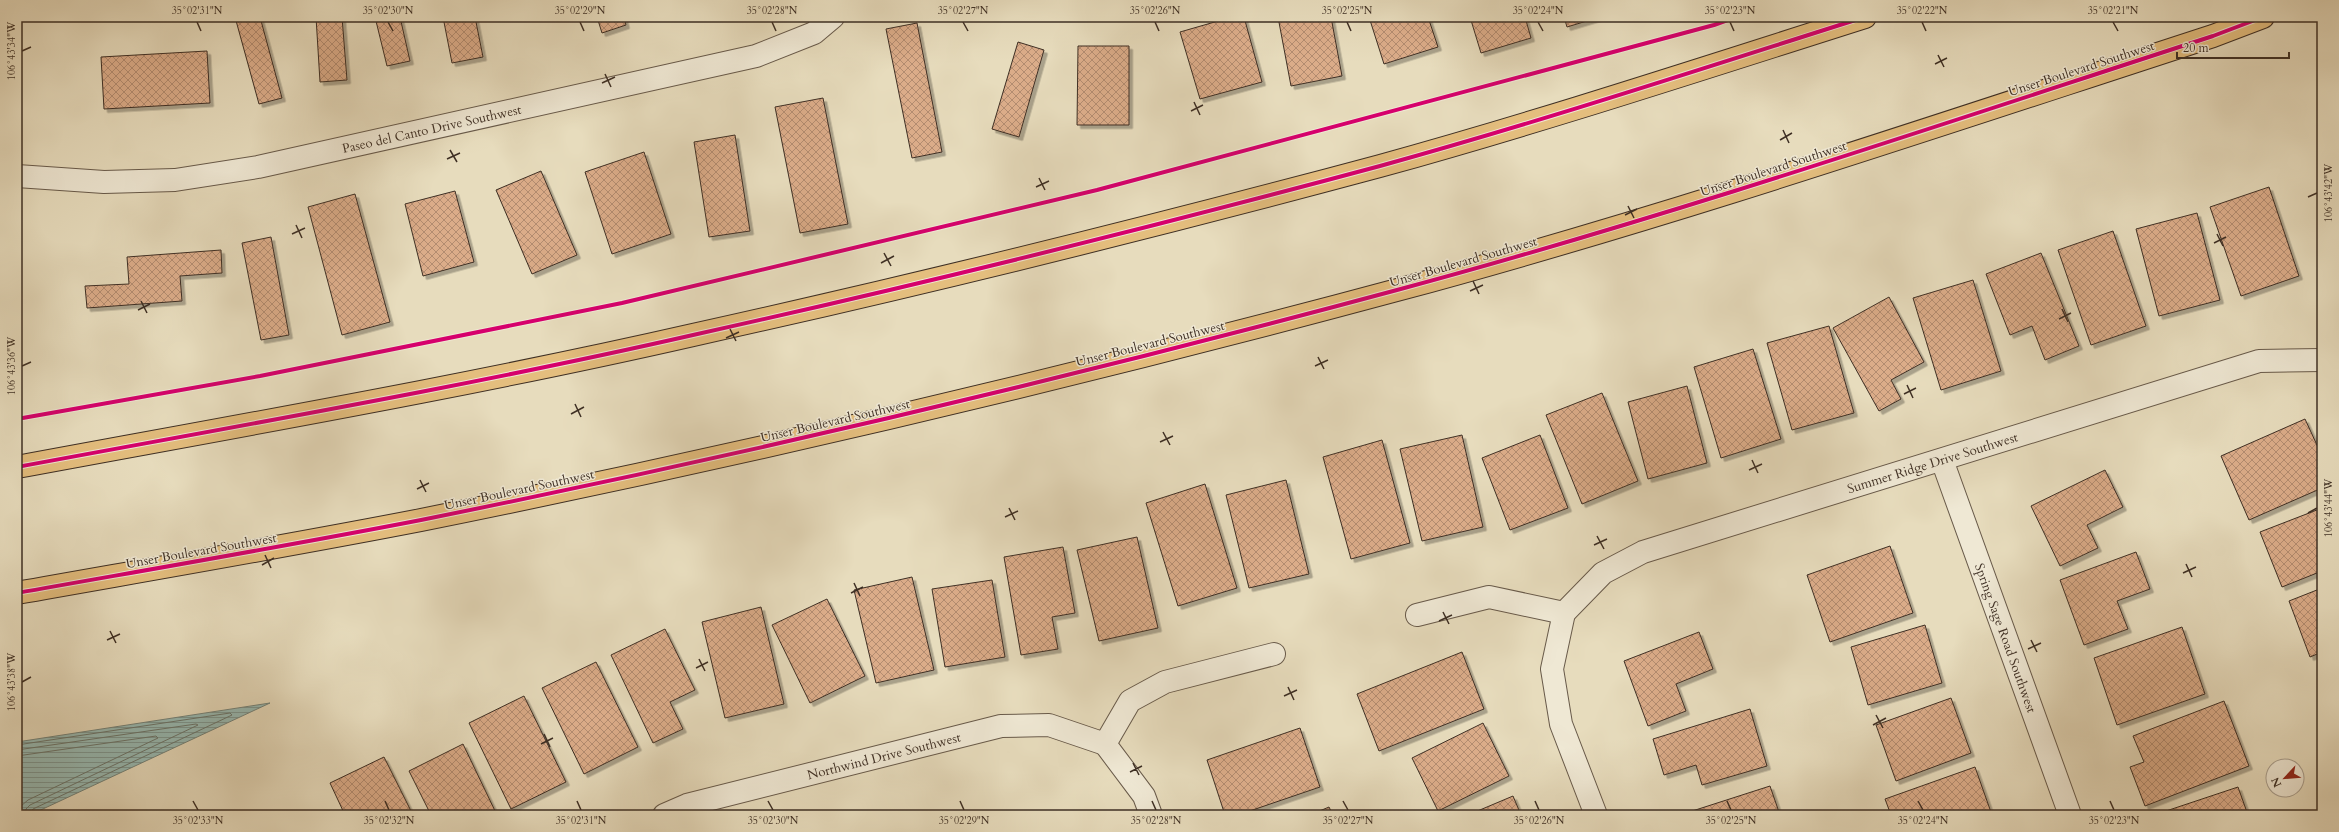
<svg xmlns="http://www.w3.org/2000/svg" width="2339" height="832" viewBox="0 0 2339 832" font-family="Cardo,serif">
  <defs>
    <pattern id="water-rules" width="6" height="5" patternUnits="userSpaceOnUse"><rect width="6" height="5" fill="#97bbb5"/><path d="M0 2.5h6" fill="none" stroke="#7d9893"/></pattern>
    <pattern id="building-cross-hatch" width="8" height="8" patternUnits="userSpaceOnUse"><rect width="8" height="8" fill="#dbac89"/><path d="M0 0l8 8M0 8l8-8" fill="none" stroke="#b38c70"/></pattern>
    <filter id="shadow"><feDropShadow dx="3.5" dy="3.5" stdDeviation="0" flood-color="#0004"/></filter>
  </defs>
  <rect width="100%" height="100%" fill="#e7dcbd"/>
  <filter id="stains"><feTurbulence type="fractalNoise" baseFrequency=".005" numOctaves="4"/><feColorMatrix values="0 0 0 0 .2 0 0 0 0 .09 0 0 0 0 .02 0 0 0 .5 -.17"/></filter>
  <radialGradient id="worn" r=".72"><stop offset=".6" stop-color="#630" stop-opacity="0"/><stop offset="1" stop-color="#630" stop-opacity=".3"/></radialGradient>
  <polygon fill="url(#water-rules)" stroke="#73837b" points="270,703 30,815 17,815 17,742"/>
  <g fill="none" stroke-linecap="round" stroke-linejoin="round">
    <g stroke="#6a756c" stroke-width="1">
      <polyline points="17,745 230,713 232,715 33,809 30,815"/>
      <polyline points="17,750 196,724 198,725 30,805 26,809 25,815"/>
      <polyline points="17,756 156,736 158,738 28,800 21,806 19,815"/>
    </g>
  </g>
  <g fill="url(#building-cross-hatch)" stroke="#3e2f24" filter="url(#shadow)">
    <polygon points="235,17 260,17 282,98 259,104"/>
    <polygon points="316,17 342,17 347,80 320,82"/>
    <polygon points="375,17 400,17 410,61 387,66"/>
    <polygon points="443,17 475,17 483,57 452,63"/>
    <polygon points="597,17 624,17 626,25 602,33"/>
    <polygon points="1232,17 1244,17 1262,82 1200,99 1180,32"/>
    <polygon points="1278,17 1331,17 1342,76 1291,86"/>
    <polygon points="1369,17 1428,17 1438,47 1384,64"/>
    <polygon points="1470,17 1525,17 1531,38 1481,53"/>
    <polygon points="1564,17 1600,17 1567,27"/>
    <polygon points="917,23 942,152 912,158 886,29"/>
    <polygon points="1018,42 1044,50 1019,137 992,129"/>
    <polygon points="1078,46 1129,46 1129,125 1077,125"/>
    <polygon points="207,51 210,103 104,109 101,57"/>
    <polygon points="823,98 848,224 800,233 775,107"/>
    <polygon points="735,135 750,231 709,237 694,142"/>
    <polygon points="644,152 671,234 612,254 585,172"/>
    <polygon points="541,171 577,255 532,274 496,190"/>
    <polygon points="2269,187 2299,276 2241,296 2210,207"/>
    <polygon points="455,191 474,262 423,276 405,204"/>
    <polygon points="355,194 390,322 342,335 308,207"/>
    <polygon points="2197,213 2220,300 2159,316 2136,229"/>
    <polygon points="2113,231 2146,326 2091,345 2058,250"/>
    <polygon points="271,237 289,335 261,340 242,243"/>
    <polygon points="221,250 222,273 180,276 182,301 87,308 85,286 129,284 127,257"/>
    <polygon points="2041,253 2079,346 2045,360 2032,326 2010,335 1986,274"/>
    <polygon points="1973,280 2001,371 1941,390 1913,298"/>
    <polygon points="1889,297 1924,362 1891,380 1901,399 1879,411 1833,328"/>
    <polygon points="1829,326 1854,413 1792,430 1767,343"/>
    <polygon points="1753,349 1781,439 1721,458 1694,367"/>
    <polygon points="1687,386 1707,463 1648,479 1628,402"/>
    <polygon points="1602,393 1638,481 1582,504 1546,415"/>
    <polygon points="2305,419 2322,456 2322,488 2249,520 2221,456"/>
    <polygon points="1462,435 1483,527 1422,541 1400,449"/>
    <polygon points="1540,435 1568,508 1510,530 1482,458"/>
    <polygon points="1382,440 1410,543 1351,559 1323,457"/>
    <polygon points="2105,470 2123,507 2087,525 2098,548 2060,566 2031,506"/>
    <polygon points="1286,480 1309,574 1249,588 1226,495"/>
    <polygon points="1205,484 1237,588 1178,606 1146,503"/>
    <polygon points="2322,508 2322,571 2282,587 2260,532"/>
    <polygon points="1137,537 1158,628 1099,641 1077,550"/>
    <polygon points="1890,546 1913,613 1830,642 1807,575"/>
    <polygon points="1063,547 1075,613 1052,617 1058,649 1021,655 1004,557"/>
    <polygon points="2136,552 2150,589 2117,601 2128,629 2084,645 2060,580"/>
    <polygon points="912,577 934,670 876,683 854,590"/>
    <polygon points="992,580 1005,657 945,667 932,589"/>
    <polygon points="2322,588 2322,652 2310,657 2289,601"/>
    <polygon points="827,599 865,676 810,703 772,625"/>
    <polygon points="761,607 784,704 725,718 702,622"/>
    <polygon points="1925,625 1942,683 1868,705 1851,647"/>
    <polygon points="2182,627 2205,694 2117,725 2094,658"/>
    <polygon points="665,629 695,690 670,702 683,729 653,743 611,655"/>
    <polygon points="1699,632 1713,669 1676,684 1686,711 1648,726 1624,661"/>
    <polygon points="1462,652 1484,709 1379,751 1357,694"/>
    <polygon points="596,662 638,747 584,774 542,688"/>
    <polygon points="524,696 566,782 511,809 469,723"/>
    <polygon points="1951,698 1971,753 1896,781 1876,725"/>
    <polygon points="2224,701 2249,766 2145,806 2130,767 2144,762 2133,736"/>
    <polygon points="1750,709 1767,766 1702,785 1696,765 1664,775 1653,739"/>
    <polygon points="1483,723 1509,776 1438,811 1412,758"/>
    <polygon points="1300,728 1320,787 1238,815 1225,815 1207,760"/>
    <polygon points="463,744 497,815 431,815 409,771"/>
    <polygon points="384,757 413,815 345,815 330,783"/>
    <polygon points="1975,767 1992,815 1891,815 1885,799"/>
    <polygon points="1770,786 1780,815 1683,815 1683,814"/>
    <polygon points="2238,787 2248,815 2154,815"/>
    <polygon points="1513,796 1521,815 1468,815"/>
    <polygon points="1329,807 1333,815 1310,815"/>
  </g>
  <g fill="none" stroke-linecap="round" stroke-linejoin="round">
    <defs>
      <g id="minor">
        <path id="s1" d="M17 176 104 182 175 180 258 167 756 56 814 33 833 17"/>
        <path id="s2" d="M1942 460 2070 815"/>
        <path id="s3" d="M1564 613 1603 573 1643 552 2259 361 2322 360"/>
        <polyline points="1417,615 1489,597 1564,613 1552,669 1561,724 1596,815"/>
        <path id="s4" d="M664 815 687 805 1001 726 1049 725 1105 744"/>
        <polyline points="1151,815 1144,796 1105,744 1130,701 1165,682 1274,654"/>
      </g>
      <g id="major">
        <path d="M17 467C243 425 469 386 693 335 923 284 1153 227 1380 166 1543 121 1704 68 1865 17"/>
        <path d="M17 593C152 569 287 546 421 520 748 454 1074 377 1397 290 1672 216 1942 124 2213 36L2263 17"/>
      </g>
    </defs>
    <use href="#minor" stroke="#685a4a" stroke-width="24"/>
    <use href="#major" stroke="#3e2f24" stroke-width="24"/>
    <use href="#minor" stroke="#efe8d4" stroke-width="22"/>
    <use href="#major" stroke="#e4be7e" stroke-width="22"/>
    <defs>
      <g id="cycleway">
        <polyline points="17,419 260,376 622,303 1097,190 1714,25 1736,17"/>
        <path d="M17 467C243 425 469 386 693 335 923 284 1153 227 1380 166 1543 121 1704 68 1865 17"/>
        <path d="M17 593C152 569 287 546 421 520 748 454 1074 377 1397 290 1672 216 1942 124 2213 36L2263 17"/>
      </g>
    </defs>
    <use href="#cycleway" stroke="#efe8d4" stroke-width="6"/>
    <use href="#cycleway" stroke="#d6006c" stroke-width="4"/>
  </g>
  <path fill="none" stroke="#3e2f24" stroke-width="1.5" d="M197 22 201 31M388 22 393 31M580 22 584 31M772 22 776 31M963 22 968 31M1155 22 1159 31M1347 22 1351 31M1538 22 1543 31M1730 22 1734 31M1922 22 1926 31M2113 22 2118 31M22 51 31 47M1938 55 1944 67M1935 64 1947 58M605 74 611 87M602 83 615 77M1194 102 1200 115M1191 111 1203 105M1783 130 1789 143M1780 140 1792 133M450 150 457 162M447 159 460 153M1039 178 1045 190M1036 187 1049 181M2308 197 2317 193M1628 206 1634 218M1625 215 1637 209M296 225 302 238M292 234 305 228M2217 234 2223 246M2214 243 2226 237M884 253 891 266M881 263 894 256M1473 281 1479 294M1470 291 1483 285M141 301 147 313M2062 309 2068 322M138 310 150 304M2059 319 2071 313M730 329 736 341M726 338 739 332M1318 357 1324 369M22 366 31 362M1315 366 1328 360M1907 385 1913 398M1904 394 1916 388M575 404 581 417M571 414 584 407M1163 432 1170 445M1160 442 1173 436M1752 460 1758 473M1749 470 1762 464M420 480 426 492M417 489 429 483M1009 508 1015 520M2308 513 2317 508M1005 517 1018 511M1597 536 1604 549M1594 545 1607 539M265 555 271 568M2186 564 2192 577M262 565 274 558M2183 573 2196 567M854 583 860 596M851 593 863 587M1443 612 1449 624M1439 621 1452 615M110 631 116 643M107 640 120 634M2031 640 2037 652M2028 649 2041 643M699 659 705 671M696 668 708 662M22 682 31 677M1288 687 1294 700M1284 696 1297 690M1876 715 1883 728M1873 725 1886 718M544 734 550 747M541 744 553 738M1133 763 1139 775M1130 772 1142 766M193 801 198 810M385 801 389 810M577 801 581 810M768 801 773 810M960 801 964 810M1152 801 1156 810M1343 801 1348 810M1535 801 1539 810M1727 801 1731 810M1918 801 1923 810M2110 801 2114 810"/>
  <g text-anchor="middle" stroke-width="3" stroke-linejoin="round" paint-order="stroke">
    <g font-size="13" fill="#3e2f24" stroke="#efe8d4">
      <text transform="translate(2081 68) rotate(-18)" y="5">Unser Boulevard Southwest</text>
      <text dy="5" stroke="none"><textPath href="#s1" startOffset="420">Paseo del Canto Drive Southwest</textPath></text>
      <text transform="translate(1773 168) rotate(-18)" y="5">Unser Boulevard Southwest</text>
      <text transform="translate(1463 261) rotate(-16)" y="5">Unser Boulevard Southwest</text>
      <text transform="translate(1150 343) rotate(-14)" y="5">Unser Boulevard Southwest</text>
      <text transform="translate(835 420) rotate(-13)" y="5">Unser Boulevard Southwest</text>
      <text dy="5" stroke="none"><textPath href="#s3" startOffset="404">Summer Ridge Drive Southwest</textPath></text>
      <text transform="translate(519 489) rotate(-12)" y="5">Unser Boulevard Southwest</text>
      <text transform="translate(201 550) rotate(-10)" y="5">Unser Boulevard Southwest</text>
      <text dy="5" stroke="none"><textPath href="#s2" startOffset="189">Spring Sage Road Southwest</textPath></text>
      <text dy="5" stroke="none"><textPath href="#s4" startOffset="228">Northwind Drive Southwest</textPath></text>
    </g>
  </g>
  <rect width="2339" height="832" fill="none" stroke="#e7dcbd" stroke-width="44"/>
  <g transform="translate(2285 778) rotate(244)"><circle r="19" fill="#efe8d4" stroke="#a89e8e"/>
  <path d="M0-3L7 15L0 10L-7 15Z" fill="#8f2418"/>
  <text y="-6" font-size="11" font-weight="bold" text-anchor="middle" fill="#3e2f24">N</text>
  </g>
  <path d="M2177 52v6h112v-6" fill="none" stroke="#3e2f24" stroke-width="2"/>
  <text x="2183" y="52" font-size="12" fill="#3e2f24" stroke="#efe8d4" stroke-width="3" paint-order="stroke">20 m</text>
  <rect x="22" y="22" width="2295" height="788" fill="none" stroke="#3e2f24" stroke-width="1.5"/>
  <g font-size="10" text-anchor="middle" fill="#3e2f24">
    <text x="197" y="14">35°02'31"N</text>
    <text x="388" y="14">35°02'30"N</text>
    <text x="580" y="14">35°02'29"N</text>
    <text x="772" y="14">35°02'28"N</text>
    <text x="963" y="14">35°02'27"N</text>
    <text x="1155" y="14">35°02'26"N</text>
    <text x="1347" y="14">35°02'25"N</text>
    <text x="1538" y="14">35°02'24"N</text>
    <text x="1730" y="14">35°02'23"N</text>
    <text x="1922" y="14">35°02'22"N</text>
    <text x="2113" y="14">35°02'21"N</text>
    <text transform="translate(11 51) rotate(-90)" y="4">106°43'34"W</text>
    <text transform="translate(2328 193) rotate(-90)" y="4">106°43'42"W</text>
    <text transform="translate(11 366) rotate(-90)" y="4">106°43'36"W</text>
    <text transform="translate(2328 508) rotate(-90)" y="4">106°43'44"W</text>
    <text transform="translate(11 682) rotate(-90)" y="4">106°43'38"W</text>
    <text x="198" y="824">35°02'33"N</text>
    <text x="389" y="824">35°02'32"N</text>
    <text x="581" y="824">35°02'31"N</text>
    <text x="773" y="824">35°02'30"N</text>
    <text x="964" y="824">35°02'29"N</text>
    <text x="1156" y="824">35°02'28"N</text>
    <text x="1348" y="824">35°02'27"N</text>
    <text x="1539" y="824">35°02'26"N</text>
    <text x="1731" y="824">35°02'25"N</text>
    <text x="1923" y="824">35°02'24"N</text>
    <text x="2114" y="824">35°02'23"N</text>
  </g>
  <rect width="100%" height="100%" filter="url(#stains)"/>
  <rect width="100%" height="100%" fill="url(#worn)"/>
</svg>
